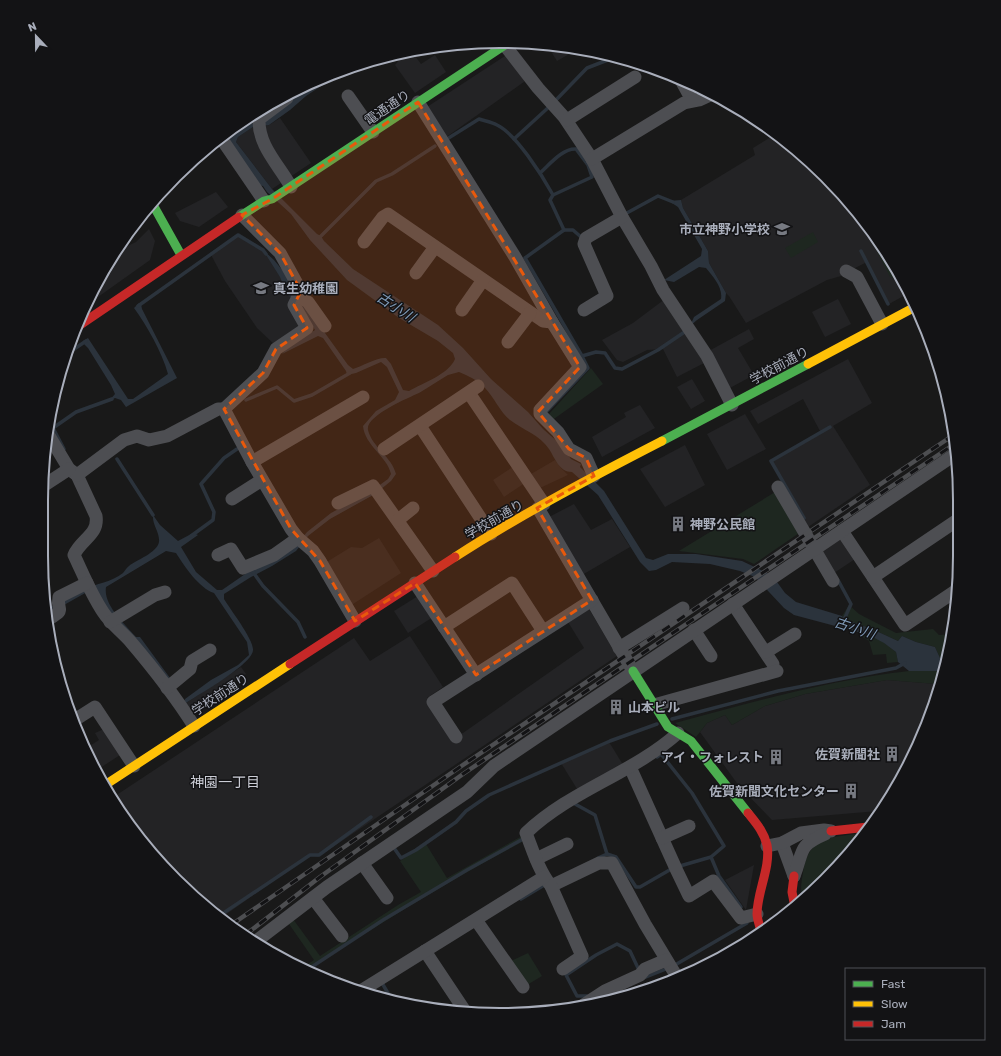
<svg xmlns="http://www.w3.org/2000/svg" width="1001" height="1056" viewBox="0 0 1001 1056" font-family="Rubik,'Noto Sans JP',sans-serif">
  <rect width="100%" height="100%" fill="#191919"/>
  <g fill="#232325">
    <polygon points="547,45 568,48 571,53 557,61"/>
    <polygon points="412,52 421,64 435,55 446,72 415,93 395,65 401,58"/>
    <polygon points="508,54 528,79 445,138 427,107"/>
    <polygon points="280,118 311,163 272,189 236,142 238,137 253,127 269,125"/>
    <polygon points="773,131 780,136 846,198 899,271 909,293 889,304 867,262 851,270 844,268 841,276 827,280 746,323 729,296 726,293 709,263 708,251 683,208 681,200 755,155 753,148 774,135"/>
    <polygon points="216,192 228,207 199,227 180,221 175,213"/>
    <polygon points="149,229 155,241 150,260 98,297 94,289 105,270 108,269 107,267 117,251 136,242"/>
    <polygon points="239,233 263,249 288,277 304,327 276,346 257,328 225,281 210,253"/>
    <polygon points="665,299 708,361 677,377 663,349 647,350 623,362 617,360 602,340 633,323"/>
    <polygon points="838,299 851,324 825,337 812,312"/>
    <polygon points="749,329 754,339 738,348 754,375 728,389 707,352"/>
    <polygon points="848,359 872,403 833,426 870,485 808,527 771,463 772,461 821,433 803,399 758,424 750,411"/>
    <polygon points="692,379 705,401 691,409 677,387"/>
    <polygon points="640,405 655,428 602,457 592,437 626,417 624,413"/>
    <polygon points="745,414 766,449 727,470 707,434"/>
    <polygon points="685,445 705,485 665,507 640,469"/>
    <polygon points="555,460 561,468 568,475 540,488 531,474"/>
    <polygon points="514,466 525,483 504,497 493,480"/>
    <polygon points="574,504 591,530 612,519 630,547 582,575 549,517"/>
    <polygon points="840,537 855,559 831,575 819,551"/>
    <polygon points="379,538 401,573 350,606 325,563 351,547 362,548"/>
    <polygon points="418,596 433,617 408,633 394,611"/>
    <polygon points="589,609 617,656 318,857 310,855 221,918 197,901 119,811 112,798 354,638 370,661 410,636 443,687 427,698 453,740 584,648 568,622"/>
    <polygon points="241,667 246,674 187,711 186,703"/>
    <polygon points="887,680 937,684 940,683 925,732 883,809 878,811 772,820 739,786 700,732 707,723 725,715 732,725 765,706 805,694"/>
    <polygon points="104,729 120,755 97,770 85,749 99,740 95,733"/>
    <polygon points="609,742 625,768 579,792 561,763"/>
    <polygon points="754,865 746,910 725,880"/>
  </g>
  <g fill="#1e2720">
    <polygon points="859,216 899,271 903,280 890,277"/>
    <polygon points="813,232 818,242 791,258 785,248"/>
    <polygon points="591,368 603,384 551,421 549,414"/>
    <polygon points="785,486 808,527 754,564 743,559 679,551"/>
    <polygon points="849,605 859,614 896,633 933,629 939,635 952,634 951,645 947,658 940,658 935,647 916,642 902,636 898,641 872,629 844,619 842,616"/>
    <path d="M859 635C876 635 884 642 896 652L898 662 887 663 886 654 873 655 869 641Z"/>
    <path d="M909 671H943L940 683 937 684 887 680 805 694 765 706 732 725 725 715 707 723 696 737 675 723C752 702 830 680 909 671Z"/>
    <path d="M863 833 804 901H803C800 892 801 883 803 873 808 835 831 838 863 833Z"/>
    <path d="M522 836 524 841C450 880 379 924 308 970L302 968 314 960 289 924 293 919 320 956 398 905 421 892 400 861 426 844 447 878Z"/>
    <polygon points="528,953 542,976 527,985 511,961"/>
  </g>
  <g fill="#2b333c">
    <path d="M350 67 306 96 290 110 269 125 253 127 238 137 236 142 272 189 317 234 321 236 324 241 353 269 438 325 463 348 491 379 528 412 543 429 559 443 571 459 581 464 580 467 604 491 646 558 653 560 668 554H696L742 561 767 573 777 582 785 593 796 602 842 616 844 619 872 629 898 641 902 636 916 642 935 647 940 658H947L943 671H909L898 662 896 652 884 643 869 635 794 615 784 608 755 577 740 571 710 564 672 562 656 570 649 571 640 562 598 495 572 472C559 472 555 458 549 449 540 435 523 430 510 420 500 412 494 397 485 388 478 380 468 376 459 372L448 375C438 381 429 387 419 393 408 398 365 416 368 430 372 447 392 457 396 474L391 481 375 494 330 519 308 536 296 551 272 566 251 577 224 594V599C230 609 254 640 253 650 253 664 198 695 186 703L184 702 185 699 211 680 238 665 249 655 247 642 214 593C199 588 185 567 176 553L166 551 106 587C103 605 125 624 136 637H140L170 678 169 682 87 592 48 614V608C60 602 71 594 83 589 96 584 112 582 123 573 125 571 126 568 129 566 136 560 157 553 159 542 160 532 152 525 153 515L160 525 178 541 193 533 198 535 181 547 196 572 217 590H222L251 570 294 548 307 532 331 513 370 492 388 479 391 474C387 456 365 446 363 426L376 411 395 400 399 392 387 367 381 362 356 373 347 375 346 371 323 338 318 336 282 354 288 347 315 330 299 305 287 294 280 277 263 250 274 260 288 277 294 294 320 326 348 365 353 369C362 366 378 357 386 358L391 364 403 390 409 391C423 383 449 374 455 359L453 353 438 341 399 318 347 280 310 240 291 214 267 192 263 186 258 185 223 137 231 131 233 134H236L250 124 267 120 288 104 298 93 313 83Z"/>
    <path d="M681 200 683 208 708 251 709 263 726 293 725 301 697 320 690 326 694 317 721 299C723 287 713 277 706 268L699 267 674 282 664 280 701 256 702 249 678 207 669 201Z"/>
    <path d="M139 303 141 304 142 309 177 378 126 407 121 400 115 398 109 401 115 394 111 385 88 348 83 343V341L88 338 128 399H133L168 374C162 352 147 326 134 308Z"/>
  </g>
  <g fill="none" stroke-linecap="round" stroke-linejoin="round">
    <g stroke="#2b333c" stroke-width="3.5">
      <polyline points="554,102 587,68 618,56"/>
      <path d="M447 139 479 119C485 121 491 122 497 125 516 134 542 175 553 195L550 200 564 230 525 258 582 356"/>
      <polyline points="514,139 550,106"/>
      <path d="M540 173C550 164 563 148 576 149L588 165 592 177 553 195"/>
      <polyline points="626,215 625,214 658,196 673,202"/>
      <polyline points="564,230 573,230 581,237"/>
      <polyline points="319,238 376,181 392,174 435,146"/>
      <polyline points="861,251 888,304"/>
      <polyline points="108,266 110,270"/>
      <polyline points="138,306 238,235 263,250 266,254"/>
      <polyline points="67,354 86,341"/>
      <polyline points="246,400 277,387 294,401 312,395 350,373"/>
      <polyline points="544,414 588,368 582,356 596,352 605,353 615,368 622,369 658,350 686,331"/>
      <polyline points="64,449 53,428 76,412 112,399"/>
      <polyline points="117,459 153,515"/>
      <polyline points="804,518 771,461 830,427"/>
      <polyline points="191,536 213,520 214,512 201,484 224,458 237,449"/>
      <polyline points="253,572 263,586 298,622 305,637"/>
      <polyline points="838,580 851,604 843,622"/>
      <polyline points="672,719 778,691 896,668 905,663"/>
      <polyline points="575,804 595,815 607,854"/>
      <polyline points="394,848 401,858 416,850 456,822 466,811 489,795 610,741 657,724"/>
      <polyline points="711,857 719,876 741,907"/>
      <polyline points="598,858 607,854 616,857 636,887 640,887 673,868 711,857 724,846 692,793 661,754 657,757"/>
      <polyline points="521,899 546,884"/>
      <polyline points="219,916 310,855 319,855 371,817"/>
      <polyline points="771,919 772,924"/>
      <polyline points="675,965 747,923"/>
      <polyline points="307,970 383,920 467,870 523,839"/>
      <polyline points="646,977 666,969"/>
      <polyline points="382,983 392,1000"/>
      <polyline points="587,996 577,996 566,975 596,955 617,944 630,951 638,968"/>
    </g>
    <g stroke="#4d4e52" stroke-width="13">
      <polyline points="503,43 538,88 564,117 592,159 622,217 651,266 663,290 707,356 732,405"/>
      <polyline points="681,80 692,100"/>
      <path d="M288 95 287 98 259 119C258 146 279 165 291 187"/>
      <polyline points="348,96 373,132"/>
      <polyline points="418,102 515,257 552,322 580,367 540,410 540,414 558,432 569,449 586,458 594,476"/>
      <polyline points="567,120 635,77"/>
      <polyline points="221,138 264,201"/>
      <polyline points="592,159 684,103 699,100 712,94"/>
      <polyline points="242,215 280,253 301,291 294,305 307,328 276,349 263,373 224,409 252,462 291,529 298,538 313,551 320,561 355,621"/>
      <polyline points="364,242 383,217 388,214 543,321 552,322"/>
      <polyline points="846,271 857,277 882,324"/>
      <polyline points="416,273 435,247"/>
      <polyline points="298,296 308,302 325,326"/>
      <polyline points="462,310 483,280"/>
      <polyline points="584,310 607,296 584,244 586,238 622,217"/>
      <polyline points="508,342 530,313"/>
      <polyline points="469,393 544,504"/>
      <polyline points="420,426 491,534"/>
      <path d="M48 434 69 469 77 475 96 516C99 535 81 539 74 555 83 574 91 594 103 612 110 623 121 631 130 641 153 668 175 696 194 726"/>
      <polyline points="384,449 478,386"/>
      <polyline points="252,462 363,397"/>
      <polyline points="77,475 124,440 137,436 149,440 167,436 218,409 224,409"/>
      <polyline points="43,486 69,469"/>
      <polyline points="778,487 833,581"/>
      <polyline points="232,499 262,480"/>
      <polyline points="338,503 373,486 433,571"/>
      <polyline points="538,508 633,671"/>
      <polyline points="398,520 413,508"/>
      <polyline points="842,531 905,625 957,590"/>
      <polyline points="218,555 231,549 243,568 274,555 298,538"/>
      <polyline points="873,577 959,519"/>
      <polyline points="415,583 476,675"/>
      <polyline points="733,604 773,664"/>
      <path d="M49 619C67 608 56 612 59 597L87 583"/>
      <polyline points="110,622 155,595 165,592"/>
      <polyline points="444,627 512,583 543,631"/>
      <polyline points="694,630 711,656"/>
      <polyline points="619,648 683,608"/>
      <polyline points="766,652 795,634"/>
      <polyline points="167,688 190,669 192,661 210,650"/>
      <polyline points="654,705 777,671"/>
      <polyline points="73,721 95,707 134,766"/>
      <polyline points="456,737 433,702 592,600"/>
      <polyline points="630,767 677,871 689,896 713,881 741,918 757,914"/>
      <polyline points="662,838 689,826"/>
      <polyline points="782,843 794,876"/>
      <polyline points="767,846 782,843 801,833 824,830 831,831"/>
      <polyline points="536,859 567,844"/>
      <polyline points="362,863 387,898"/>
      <path d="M794 876C804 851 797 846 825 834"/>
      <polyline points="551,886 599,863 612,863 645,924 677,977"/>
      <polyline points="313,898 342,936"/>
      <polyline points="476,920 523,987"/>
      <polyline points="255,942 327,887 467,792 494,766 957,453"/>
      <polyline points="425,951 465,1011"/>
      <path d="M563 969 582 956 551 886C539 871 533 851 526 833 571 790 632 774 678 733"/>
      <polyline points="359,992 544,877"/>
      <polyline points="582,1006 605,991 640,975 645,969 666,960"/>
    </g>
    <g stroke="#4caf50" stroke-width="9">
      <polyline points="152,203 181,255"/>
      <polyline points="239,217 264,201 272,199 508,43"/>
      <polyline points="662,441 808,364"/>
      <polyline points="633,671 668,727 691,741 748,813"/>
    </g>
    <g stroke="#ffc107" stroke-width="9">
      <polyline points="808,364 915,307"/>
      <path d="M455 557C522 514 592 477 662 441"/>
      <polyline points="105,785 290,664"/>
    </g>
    <g stroke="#c62828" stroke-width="9">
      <polyline points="77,327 239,217"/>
      <polyline points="290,664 455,557"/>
      <path d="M748 813C756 823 764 832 767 845 771 867 757 892 757 914 757 919 760 926 761 932"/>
      <polyline points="831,831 868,827"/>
      <polyline points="794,876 792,892 795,907"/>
    </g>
    <defs>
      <g id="rail">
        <polyline points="231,925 460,767 955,434"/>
        <polyline points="245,935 320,877 463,774 956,443"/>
      </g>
    </defs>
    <use href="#rail" stroke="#4d4e51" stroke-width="4.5"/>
    <use href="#rail" stroke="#131315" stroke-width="3" stroke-dasharray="9" stroke-linecap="butt"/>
  </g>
  <path fill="#e8590c" fill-opacity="0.2" stroke="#e8590c" stroke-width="3" stroke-dasharray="8 5" stroke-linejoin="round" d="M418 102 580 367 538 412 569 449 586 458 594 476 537 508 592 600 476 675 415 583 355 621 320 561 291 529 224 409 263 373 276 349 307 328 294 305 301 291 280 253 242 215 272 199Z"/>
  <defs>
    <symbol id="school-bare" viewBox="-9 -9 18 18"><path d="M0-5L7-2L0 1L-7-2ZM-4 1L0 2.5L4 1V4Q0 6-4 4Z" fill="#777a82" stroke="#131315" stroke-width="2.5" paint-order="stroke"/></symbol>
    <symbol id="building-bare" viewBox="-9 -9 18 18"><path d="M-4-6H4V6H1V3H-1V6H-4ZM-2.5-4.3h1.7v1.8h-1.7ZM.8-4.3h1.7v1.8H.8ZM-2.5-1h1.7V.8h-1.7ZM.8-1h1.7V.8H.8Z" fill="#777a82" stroke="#131315" stroke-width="2.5" paint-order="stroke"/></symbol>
  </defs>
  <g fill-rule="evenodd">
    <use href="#school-bare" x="771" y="218" width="22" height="22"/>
    <use href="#school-bare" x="250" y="277" width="22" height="22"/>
    <use href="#building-bare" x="667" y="513" width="22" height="22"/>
    <use href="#building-bare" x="605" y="696" width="22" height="22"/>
    <use href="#building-bare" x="881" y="743" width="22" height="22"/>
    <use href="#building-bare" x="765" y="746" width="22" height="22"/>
    <use href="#building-bare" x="840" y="780" width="22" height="22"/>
  </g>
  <g text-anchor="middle" stroke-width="3" stroke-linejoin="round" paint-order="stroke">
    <g font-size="13" fill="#a9aebb" stroke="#131315">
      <text transform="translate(387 107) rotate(-34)" y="5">電通通り</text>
      <text transform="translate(779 365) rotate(-28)" y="5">学校前通り</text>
      <text transform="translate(494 519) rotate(-30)" y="5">学校前通り</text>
      <text transform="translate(220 694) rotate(-33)" y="5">学校前通り</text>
    </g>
    <g font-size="13" font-weight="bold" fill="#a9aebb" stroke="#131315" text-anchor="end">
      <text x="770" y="234">市立神野小学校</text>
      <text x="273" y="293" text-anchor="start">真生幼稚園</text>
      <text x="690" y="529" text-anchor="start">神野公民館</text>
      <text x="628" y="712" text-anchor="start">山本ビル</text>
      <text x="880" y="759">佐賀新聞社</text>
      <text x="764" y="762">アイ・フォレスト</text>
      <text x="839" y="796">佐賀新聞文化センター</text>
    </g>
    <g font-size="14" font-style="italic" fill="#7f9ab7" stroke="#131315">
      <text transform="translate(396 307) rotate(33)" y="5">古小川</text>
      <text transform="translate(855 628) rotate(19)" y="5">古小川</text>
    </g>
    <g font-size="14" fill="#cbcdd6" stroke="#131315">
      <text x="225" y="787">神園一丁目</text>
    </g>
  </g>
  <path d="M0 0H1001V1056H0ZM500 48H501A452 452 0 0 1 953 500V556A452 452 0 0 1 501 1008H500A452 452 0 0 1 48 556V500A452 452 0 0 1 500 48Z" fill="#131315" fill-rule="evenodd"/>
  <path fill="none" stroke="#a9aebb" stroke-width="2" d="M500 48H501A452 452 0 0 1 953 500V556A452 452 0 0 1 501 1008H500A452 452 0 0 1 48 556V500A452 452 0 0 1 500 48Z"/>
  <rect x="845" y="968" width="140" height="72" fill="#131315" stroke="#4f5157"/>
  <rect x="853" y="981" width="20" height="6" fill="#4caf50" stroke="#4f5157"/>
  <text x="881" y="988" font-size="12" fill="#a9aebb">Fast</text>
  <rect x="853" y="1001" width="20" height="6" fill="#ffc107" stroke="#4f5157"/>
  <text x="881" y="1008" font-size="12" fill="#a9aebb">Slow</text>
  <rect x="853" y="1021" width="20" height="6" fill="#c62828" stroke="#4f5157"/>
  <text x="881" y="1028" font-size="12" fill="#a9aebb">Jam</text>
  <g transform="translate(36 36) rotate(338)" stroke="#131315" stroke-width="3" paint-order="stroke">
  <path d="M0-3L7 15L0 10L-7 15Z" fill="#a9aebb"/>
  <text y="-6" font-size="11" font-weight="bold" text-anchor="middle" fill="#a9aebb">N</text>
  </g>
</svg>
